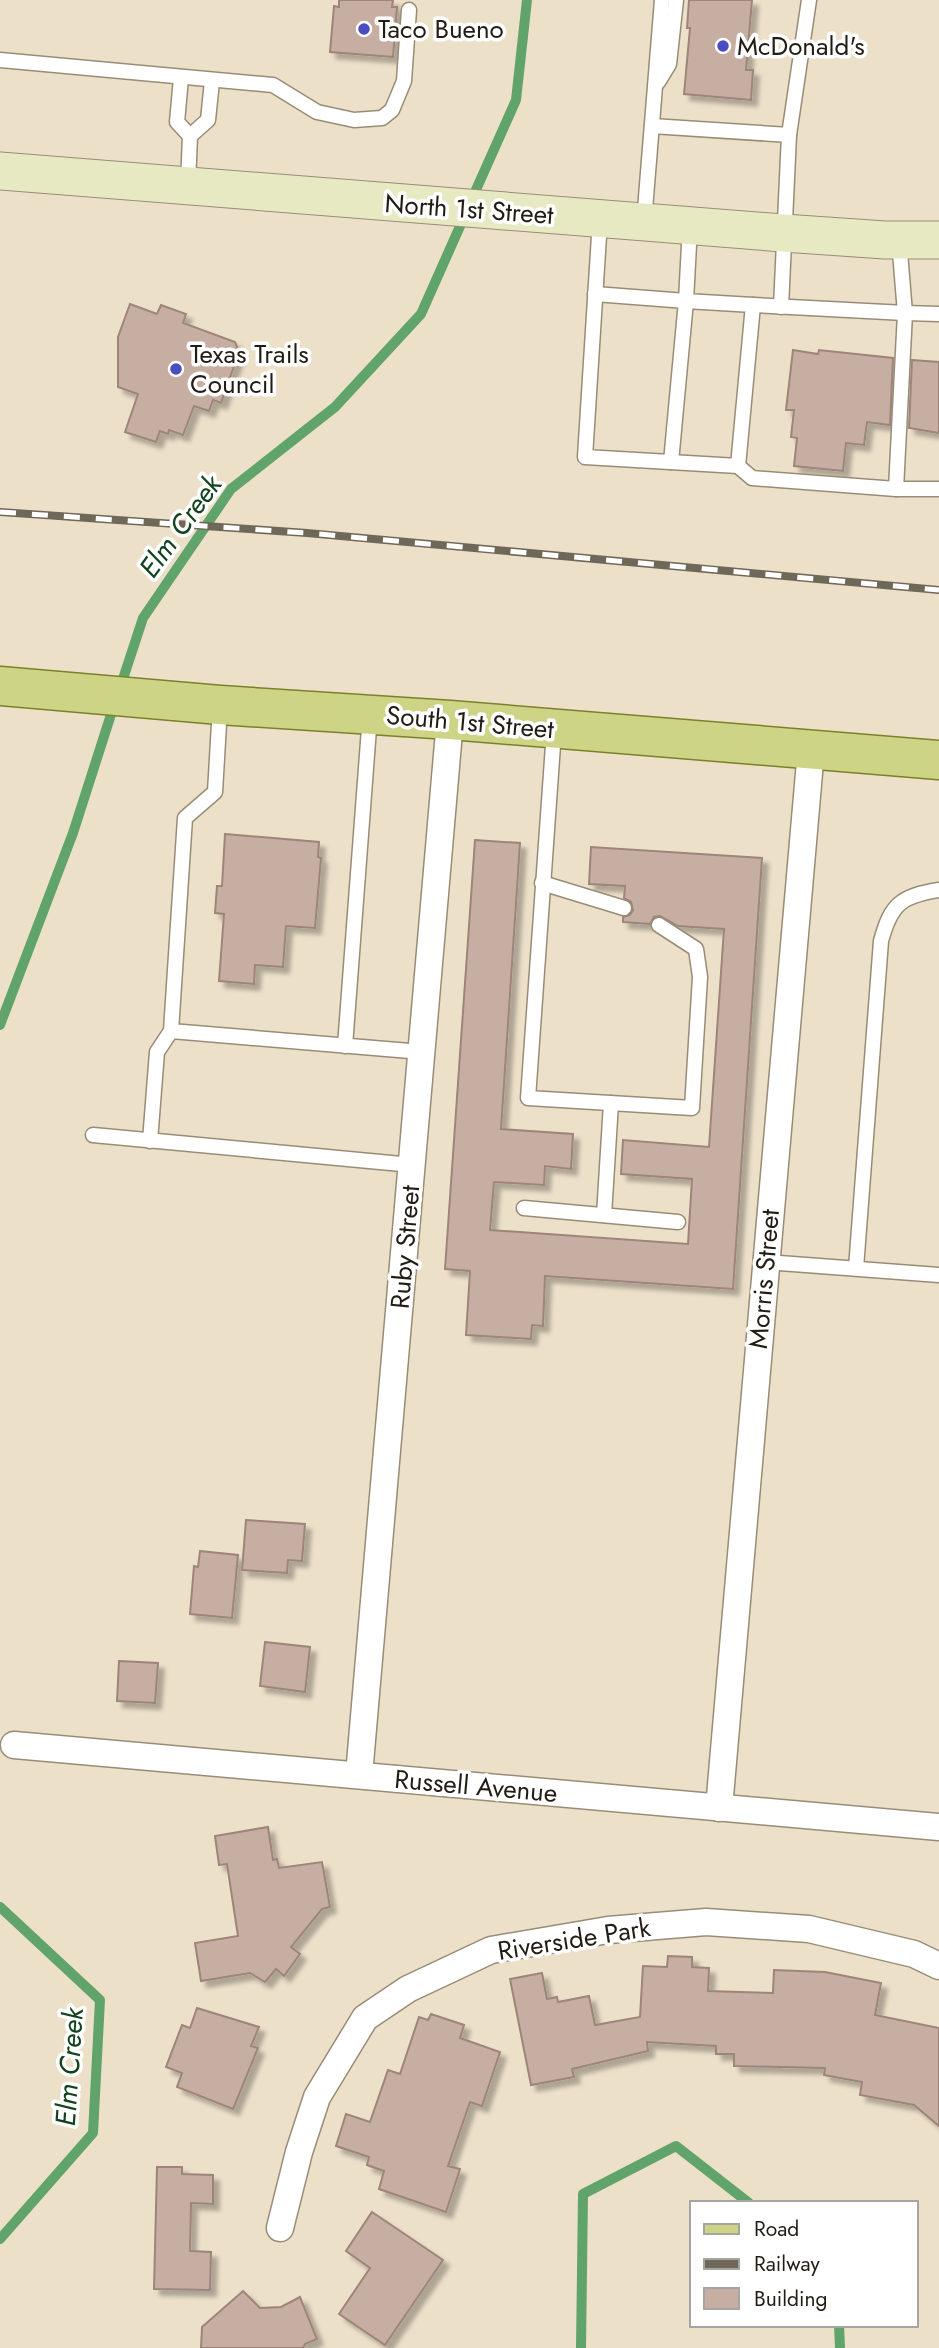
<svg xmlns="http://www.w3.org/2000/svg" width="939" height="2348" viewBox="0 0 939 2348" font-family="Jost,sans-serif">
  <defs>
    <filter id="shadow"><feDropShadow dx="6" dy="6" stdDeviation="2" flood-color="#0004"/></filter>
  </defs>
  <rect width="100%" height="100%" fill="#ede0c9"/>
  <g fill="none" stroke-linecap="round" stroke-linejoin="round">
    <g stroke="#61a46b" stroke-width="10">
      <polyline points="471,201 516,100 527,0"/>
      <polyline points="120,688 143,618 231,489 335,407 421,314 465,215"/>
      <polyline points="0,1025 73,833 115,702"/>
      <polyline points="0,1907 100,2000 93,2133 0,2239"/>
      <polyline points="839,2325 840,2348"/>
      <polyline points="581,2348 583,2194 676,2146 749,2203"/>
    </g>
  </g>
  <g fill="#c7aea2" stroke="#9d8579" stroke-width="2" filter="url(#shadow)">
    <polygon points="339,0 393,0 392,7 397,7 393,57 330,52 334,6 339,7"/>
    <polygon points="689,0 752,0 746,70 753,70 751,100 684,94 690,28 687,28"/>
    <polygon points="130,304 157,314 161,305 186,314 183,323 235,342 239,352 221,403 213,400 209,411 194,406 183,435 169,430 168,434 160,431 156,442 125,432 138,394 118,387 118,337"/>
    <polygon points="793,350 818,354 819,350 893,358 890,425 867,422 864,445 846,443 843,471 794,466 797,438 791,437 794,410 786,410"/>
    <polygon points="912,360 939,362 939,433 909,428"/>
    <polygon points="225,834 319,842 318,857 321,858 315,928 286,926 283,967 255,965 254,984 219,981 224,914 215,913 217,886 222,886"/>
    <polygon points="475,840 520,843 501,1129 573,1134 571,1169 545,1166 544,1185 494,1182 490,1230 688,1244 692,1179 621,1174 623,1140 709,1147 724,929 678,926 660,916 654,917 650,924 623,922 623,917 630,915 633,910 631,902 624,898 625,886 589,884 591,847 762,858 733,1289 545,1276 543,1326 532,1325 531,1339 466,1335 470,1271 445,1269"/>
    <polygon points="246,1520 305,1524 302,1561 288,1560 287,1573 242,1570"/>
    <polygon points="200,1551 238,1555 232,1618 190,1614 194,1566 198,1567"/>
    <polygon points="265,1642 310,1647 305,1692 260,1686"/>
    <polygon points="119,1661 158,1663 155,1703 117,1701"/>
    <polygon points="268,1827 273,1860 277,1859 279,1868 322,1862 330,1907 322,1909 291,1947 300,1954 284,1976 276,1969 265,1982 250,1973 201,1981 195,1943 238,1936 227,1864 219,1865 215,1836"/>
    <polygon points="668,1956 692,1957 692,1967 709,1968 708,1991 773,1993 774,1970 825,1972 881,1983 875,2015 939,2028 939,2126 914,2105 860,2095 862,2082 824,2075 825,2068 734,2066 734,2054 716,2054 716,2046 647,2042 648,2051 572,2069 574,2077 531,2085 510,1979 542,1973 547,1999 557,1997 558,2002 589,1996 595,2025 640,2017 643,1966 667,1967"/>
    <polygon points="197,2008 259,2027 251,2046 258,2048 233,2109 177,2087 182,2073 166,2067 182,2025 190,2028"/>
    <polygon points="431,2014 464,2025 460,2038 500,2052 482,2106 470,2102 448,2166 460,2169 446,2212 379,2189 384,2171 367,2165 369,2157 336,2146 346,2114 370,2122 388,2070 400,2074 419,2017 428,2020"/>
    <polygon points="157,2167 182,2167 182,2174 213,2175 213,2204 191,2203 190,2251 211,2252 210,2290 154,2289"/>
    <polygon points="372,2212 443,2260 385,2345 339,2314 370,2268 346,2251"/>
    <polygon points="243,2291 260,2308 281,2307 300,2297 317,2339 305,2344 303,2348 201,2348 202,2327"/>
  </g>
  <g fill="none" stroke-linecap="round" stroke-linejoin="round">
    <defs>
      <g id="service">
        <polyline points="0,60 273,85 317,112 354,120 382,118 392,110 404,81 409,10"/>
        <polyline points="181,78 177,122 190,136 188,184"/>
        <polyline points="658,82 669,64 676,0"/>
        <polyline points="652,126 789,135"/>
        <polyline points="190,136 208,120 212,81"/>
        <polyline points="600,220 585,457 738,466 753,305 686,301 690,226"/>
        <polyline points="644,222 662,0"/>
        <polyline points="595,294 686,301 671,462"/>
        <polyline points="753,305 905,313 899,240"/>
        <polyline points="781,307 789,135 809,0"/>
        <polyline points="738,466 752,478 896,489 905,313 939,314"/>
        <polyline points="896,489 939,489"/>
        <polyline points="220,707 215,792 185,818 171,1031 422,1052"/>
        <polyline points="554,731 528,1098 692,1108 700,977 696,949 659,925"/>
        <polyline points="542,883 624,908"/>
        <polyline points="345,1046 370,715"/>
        <polyline points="93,1135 412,1165"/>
        <polyline points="150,1141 157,1052 171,1031"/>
        <polyline points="524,1208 678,1222"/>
        <polyline points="604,1215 611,1103"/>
        <polyline points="766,1262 939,1275"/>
        <path d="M856 1268 881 941C891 904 901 896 939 890"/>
      </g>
      <g id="minor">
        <polyline points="14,1745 939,1827"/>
        <polyline points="359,1775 450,720"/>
        <polyline points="719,1808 811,750"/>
        <polyline points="280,2228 299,2152 317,2097 365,2018 408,1989 491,1950 608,1930 706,1922 809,1929 914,1954 939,1966"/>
      </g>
      <polyline id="secondary" points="0,171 783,233 885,240 939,240"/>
      <polyline id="primary" points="0,686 220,705 450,720 939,760"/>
    </defs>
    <use href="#service" stroke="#998c77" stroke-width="17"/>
    <use href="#minor" stroke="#998c77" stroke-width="29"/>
    <use href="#secondary" stroke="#998c77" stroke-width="39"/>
    <use href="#primary" stroke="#7b8129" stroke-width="41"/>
    <use href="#service" stroke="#fff" stroke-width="14"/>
    <use href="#minor" stroke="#fff" stroke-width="26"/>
    <use href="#secondary" stroke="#e6e9c2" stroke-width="37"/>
    <use href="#primary" stroke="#cdd486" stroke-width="38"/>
    <defs>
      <polyline id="rail" points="0,512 307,533 939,590"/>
    </defs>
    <use href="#rail" stroke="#6f6758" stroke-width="8"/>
    <use href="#rail" stroke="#fff" stroke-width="5" stroke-dasharray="16" stroke-linecap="butt"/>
  </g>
  <g fill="#4a4cc2" stroke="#fff" stroke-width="2.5">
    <circle cx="364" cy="29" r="7"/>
    <circle cx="723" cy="46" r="7"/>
    <circle cx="176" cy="369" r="7"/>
  </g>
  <g text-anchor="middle" stroke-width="7" stroke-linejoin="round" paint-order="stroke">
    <g font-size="26" fill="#221d14" stroke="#fff" text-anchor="start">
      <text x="378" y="38">Taco Bueno</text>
      <text x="737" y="55">McDonald's</text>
      <text x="190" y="363">Texas Trails<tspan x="190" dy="30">Council</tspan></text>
    </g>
    <g font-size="26" fill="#221d14" stroke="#fff">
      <text transform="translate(469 209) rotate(4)" y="9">North 1st Street</text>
      <text transform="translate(470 722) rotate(5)" y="9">South 1st Street</text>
      <text transform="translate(405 1247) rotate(-85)" y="9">Ruby Street</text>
      <text transform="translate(764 1279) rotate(-85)" y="9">Morris Street</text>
      <text transform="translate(476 1786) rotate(5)" y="9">Russell Avenue</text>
      <text transform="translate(574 1939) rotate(-9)" y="9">Riverside Park</text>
    </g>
    <g font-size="28" font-style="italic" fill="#11431d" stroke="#fff">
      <text transform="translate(180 526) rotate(-54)" y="10">Elm Creek</text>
      <text transform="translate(69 2067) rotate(-86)" y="10">Elm Creek</text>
    </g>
  </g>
  <rect x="690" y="2201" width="228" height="126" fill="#ffffff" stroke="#a7a5a1" stroke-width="2"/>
  <rect x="704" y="2224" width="35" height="10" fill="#cdd486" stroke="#a7a5a1" stroke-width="2"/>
  <text x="754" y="2236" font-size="21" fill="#221d14">Road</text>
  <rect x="704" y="2259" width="35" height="10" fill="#6f6758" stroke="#a7a5a1" stroke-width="2"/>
  <text x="754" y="2271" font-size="21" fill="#221d14">Railway</text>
  <rect x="704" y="2288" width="35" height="21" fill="#c7aea2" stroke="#a7a5a1" stroke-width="2"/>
  <text x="754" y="2306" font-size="21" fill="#221d14">Building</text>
</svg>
